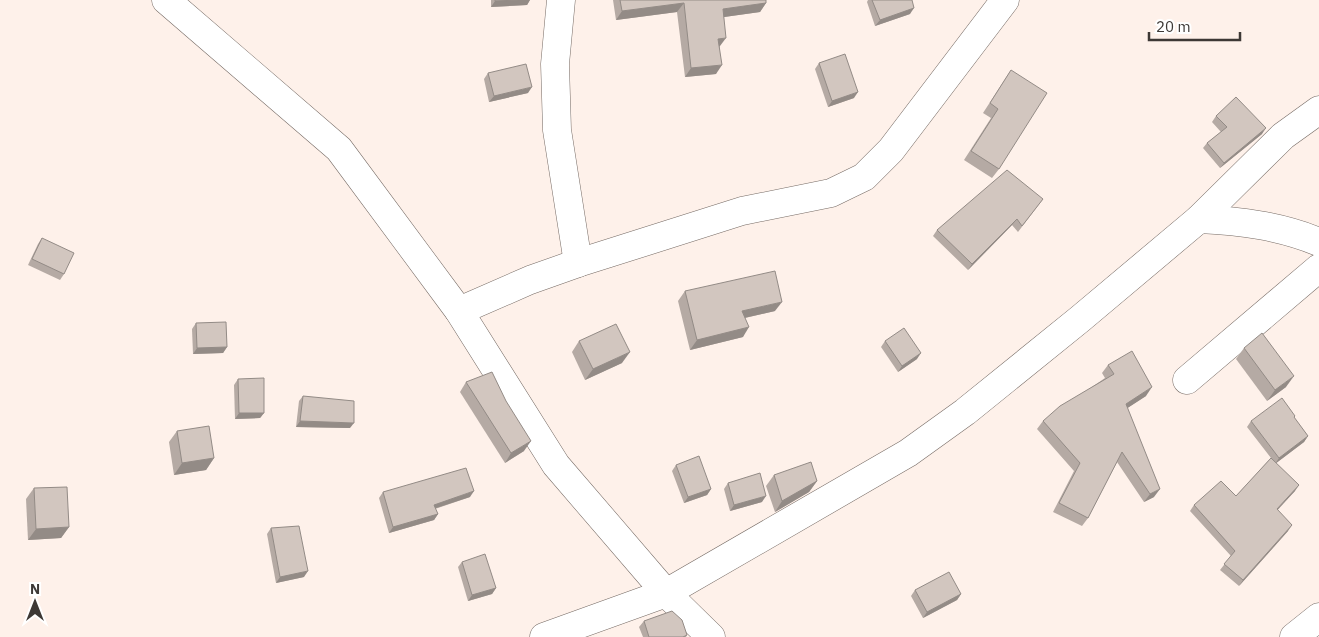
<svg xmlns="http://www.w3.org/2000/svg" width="1319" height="637" viewBox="0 0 1319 637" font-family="'IBM Plex Sans',sans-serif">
  <rect width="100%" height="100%" fill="#fef1ea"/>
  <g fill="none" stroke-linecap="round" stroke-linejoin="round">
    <defs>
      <g id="minor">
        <polyline points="166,0 339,149 459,311 556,465 666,593 711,637"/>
        <polyline points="561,0 555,64 557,130 578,263"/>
        <path d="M1199 219C1241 221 1280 226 1319 242"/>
        <polyline points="459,311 530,280 578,263 742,211 831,193 864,177 891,150 1005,0"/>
        <polyline points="1187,380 1319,268"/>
        <polyline points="544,637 666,593 908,453 965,412 1080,319 1199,219 1283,136 1319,110"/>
        <polyline points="1294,637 1319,617"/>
      </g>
    </defs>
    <use href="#minor" stroke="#756a64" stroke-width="29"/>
    <use href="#minor" stroke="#fff" stroke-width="28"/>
  </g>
  <g fill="#b5aaa4">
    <polygon points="491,0 530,0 527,5 491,7"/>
    <polygon points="613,0 766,0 766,3 760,12 724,17 716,74 685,77 677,12 616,20"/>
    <polygon points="868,0 912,0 910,14 875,26 867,2"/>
    <polygon points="819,63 854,98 828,107 815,69"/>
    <polygon points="1011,70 999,169 992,178 964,160 991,118 983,113"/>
    <polygon points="488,73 528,93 489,102 484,79"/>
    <polygon points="1216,116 1262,134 1220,168 1203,148 1207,143 1221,132 1212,122"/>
    <polygon points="1043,199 1018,232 1012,225 968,270 933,236 937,230"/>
    <polygon points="42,238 64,274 60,280 28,265 38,244"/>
    <polygon points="685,291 775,311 745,318 743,337 690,350 678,301"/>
    <polygon points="196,323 227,347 223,353 193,354 192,329"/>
    <polygon points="579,341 622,363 585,380 572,352"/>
    <polygon points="885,341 917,359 898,372 881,347"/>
    <polygon points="1244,348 1286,387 1267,401 1236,359"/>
    <polygon points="1108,365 1146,396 1127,408 1154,497 1144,502 1117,462 1088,518 1082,526 1053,512 1074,471 1037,429 1043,421 1105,378 1102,373"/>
    <polygon points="238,379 264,413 260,418 235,419 234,385"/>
    <polygon points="466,382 524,451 505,463 460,392"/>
    <polygon points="303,396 350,428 296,427 299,401"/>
    <polygon points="1295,416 1294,418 1308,436 1304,442 1276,463 1295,491 1277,509 1288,531 1239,586 1220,570 1231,556 1190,511 1194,505 1236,496 1271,458 1247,427 1251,421"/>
    <polygon points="177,431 214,458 206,470 174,475 169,442"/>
    <polygon points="676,465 711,489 707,495 684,503 672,471"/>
    <polygon points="774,475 817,481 809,492 775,512 766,486"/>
    <polygon points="728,483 762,502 730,511 724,489"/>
    <polygon points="34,488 69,527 61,538 28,540 26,499"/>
    <polygon points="383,492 470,497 435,509 438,514 434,520 389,533 379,498"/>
    <polygon points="271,528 304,577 276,583 267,534"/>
    <polygon points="462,562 496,588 492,594 468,601 458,567"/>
    <polygon points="915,590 961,594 957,600 923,618 911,596"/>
    <polygon points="644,621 687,635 686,637 643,637 639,627"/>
  </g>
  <g fill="#938b86">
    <polygon points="519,0 530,0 527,5 491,7 495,1"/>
    <polygon points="684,3 677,12 616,20 622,11"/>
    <polygon points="766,3 760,12 717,18 723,9"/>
    <polygon points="914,8 910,14 875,26 880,20"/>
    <polygon points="726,38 720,46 712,47 718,39"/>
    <polygon points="722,65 716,74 685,77 691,68"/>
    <polygon points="532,87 528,93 489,102 494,96"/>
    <polygon points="858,92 854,98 828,107 832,101"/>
    <polygon points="1266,128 1262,134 1220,168 1224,163"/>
    <polygon points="1017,219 1012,225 968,270 972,264"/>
    <polygon points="782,302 775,311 735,320 742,311"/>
    <polygon points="749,327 743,337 690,350 697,340"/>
    <polygon points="227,347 223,353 193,354 197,348"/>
    <polygon points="630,352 622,363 585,380 593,369"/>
    <polygon points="921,353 917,359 898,372 902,366"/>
    <polygon points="1294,376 1286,387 1267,401 1275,390"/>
    <polygon points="1152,387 1146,396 1120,413 1126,404"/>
    <polygon points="239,413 264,413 260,418 235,419"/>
    <polygon points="300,421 354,423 350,428 296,427"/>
    <polygon points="1308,436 1304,442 1275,464 1279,458"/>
    <polygon points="531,441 524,451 505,463 511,453"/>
    <polygon points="214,458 206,470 174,475 182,463"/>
    <polygon points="817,481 809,492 775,512 782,501"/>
    <polygon points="1299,485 1295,491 1273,515 1277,509"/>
    <polygon points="711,489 707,495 684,503 688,497"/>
    <polygon points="1160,489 1154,497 1144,502 1150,494"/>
    <polygon points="474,491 470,497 430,510 434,505"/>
    <polygon points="766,496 762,502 730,511 734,505"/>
    <polygon points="438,514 434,520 389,533 393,527"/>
    <polygon points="1292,525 1288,531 1239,586 1243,580"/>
    <polygon points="69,527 61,538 28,540 36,529"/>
    <polygon points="308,571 304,577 276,583 280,577"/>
    <polygon points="496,588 492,594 468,601 472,595"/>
    <polygon points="961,594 957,600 923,618 927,612"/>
  </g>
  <g fill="#d2c6bf" stroke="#938b86">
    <polygon points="495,0 519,0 495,1"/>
    <polygon points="620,0 766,0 766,3 723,9 726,38 718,39 722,65 691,68 684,3 622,11"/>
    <polygon points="872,0 912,0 914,8 880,20"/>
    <polygon points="845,54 858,92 832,101 819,63"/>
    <polygon points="526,64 532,87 494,96 488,73"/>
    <polygon points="1011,70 1047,93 999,169 971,151 998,109 990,103"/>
    <polygon points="1236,97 1266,128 1224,163 1207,143 1227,127 1216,116"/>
    <polygon points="1007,170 1043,199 1022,226 1017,219 972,264 937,230"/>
    <polygon points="42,238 74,253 64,274 32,259"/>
    <polygon points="775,271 782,302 742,311 749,327 697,340 685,291"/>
    <polygon points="226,322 227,347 197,348 196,323"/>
    <polygon points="616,324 630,352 593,369 579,341"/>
    <polygon points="904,328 921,353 902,366 885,341"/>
    <polygon points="1262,333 1294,376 1275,390 1244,348"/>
    <polygon points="1132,351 1152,387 1126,404 1160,489 1150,494 1122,452 1088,518 1059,503 1080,463 1043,421 1060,406 1114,374 1108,365"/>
    <polygon points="492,372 506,401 531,441 511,453 466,382"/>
    <polygon points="264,378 264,413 239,413 238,379"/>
    <polygon points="303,396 354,401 354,423 300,421"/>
    <polygon points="1282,398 1295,416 1294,417 1308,436 1279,458 1251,421"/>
    <polygon points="209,426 214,458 182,463 177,431"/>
    <polygon points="699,456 711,489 688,497 676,465"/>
    <polygon points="1271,458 1299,485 1277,509 1292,525 1243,580 1224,564 1235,551 1194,505 1221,481 1236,496"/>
    <polygon points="811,462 817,481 782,501 774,475"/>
    <polygon points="466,468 474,491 434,505 438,514 393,527 383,492"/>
    <polygon points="760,473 766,496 734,505 728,483"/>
    <polygon points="67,487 69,527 36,529 34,488"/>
    <polygon points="299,526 308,571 280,577 271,528"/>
    <polygon points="485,554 496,588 472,595 462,562"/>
    <polygon points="949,572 961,594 927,612 915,590"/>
    <polygon points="672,611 682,620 687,635 683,637 649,637 644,621"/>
  </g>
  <g transform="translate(35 602)" stroke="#ffffff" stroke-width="4" paint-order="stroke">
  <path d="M0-4L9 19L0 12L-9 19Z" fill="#3d3835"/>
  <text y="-8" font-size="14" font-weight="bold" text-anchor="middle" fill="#3d3835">N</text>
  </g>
  <path d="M1149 32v8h91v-8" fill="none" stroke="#3d3835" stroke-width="2.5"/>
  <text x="1156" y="32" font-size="15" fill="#3d3835" stroke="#ffffff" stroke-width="4" paint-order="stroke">20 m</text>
</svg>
